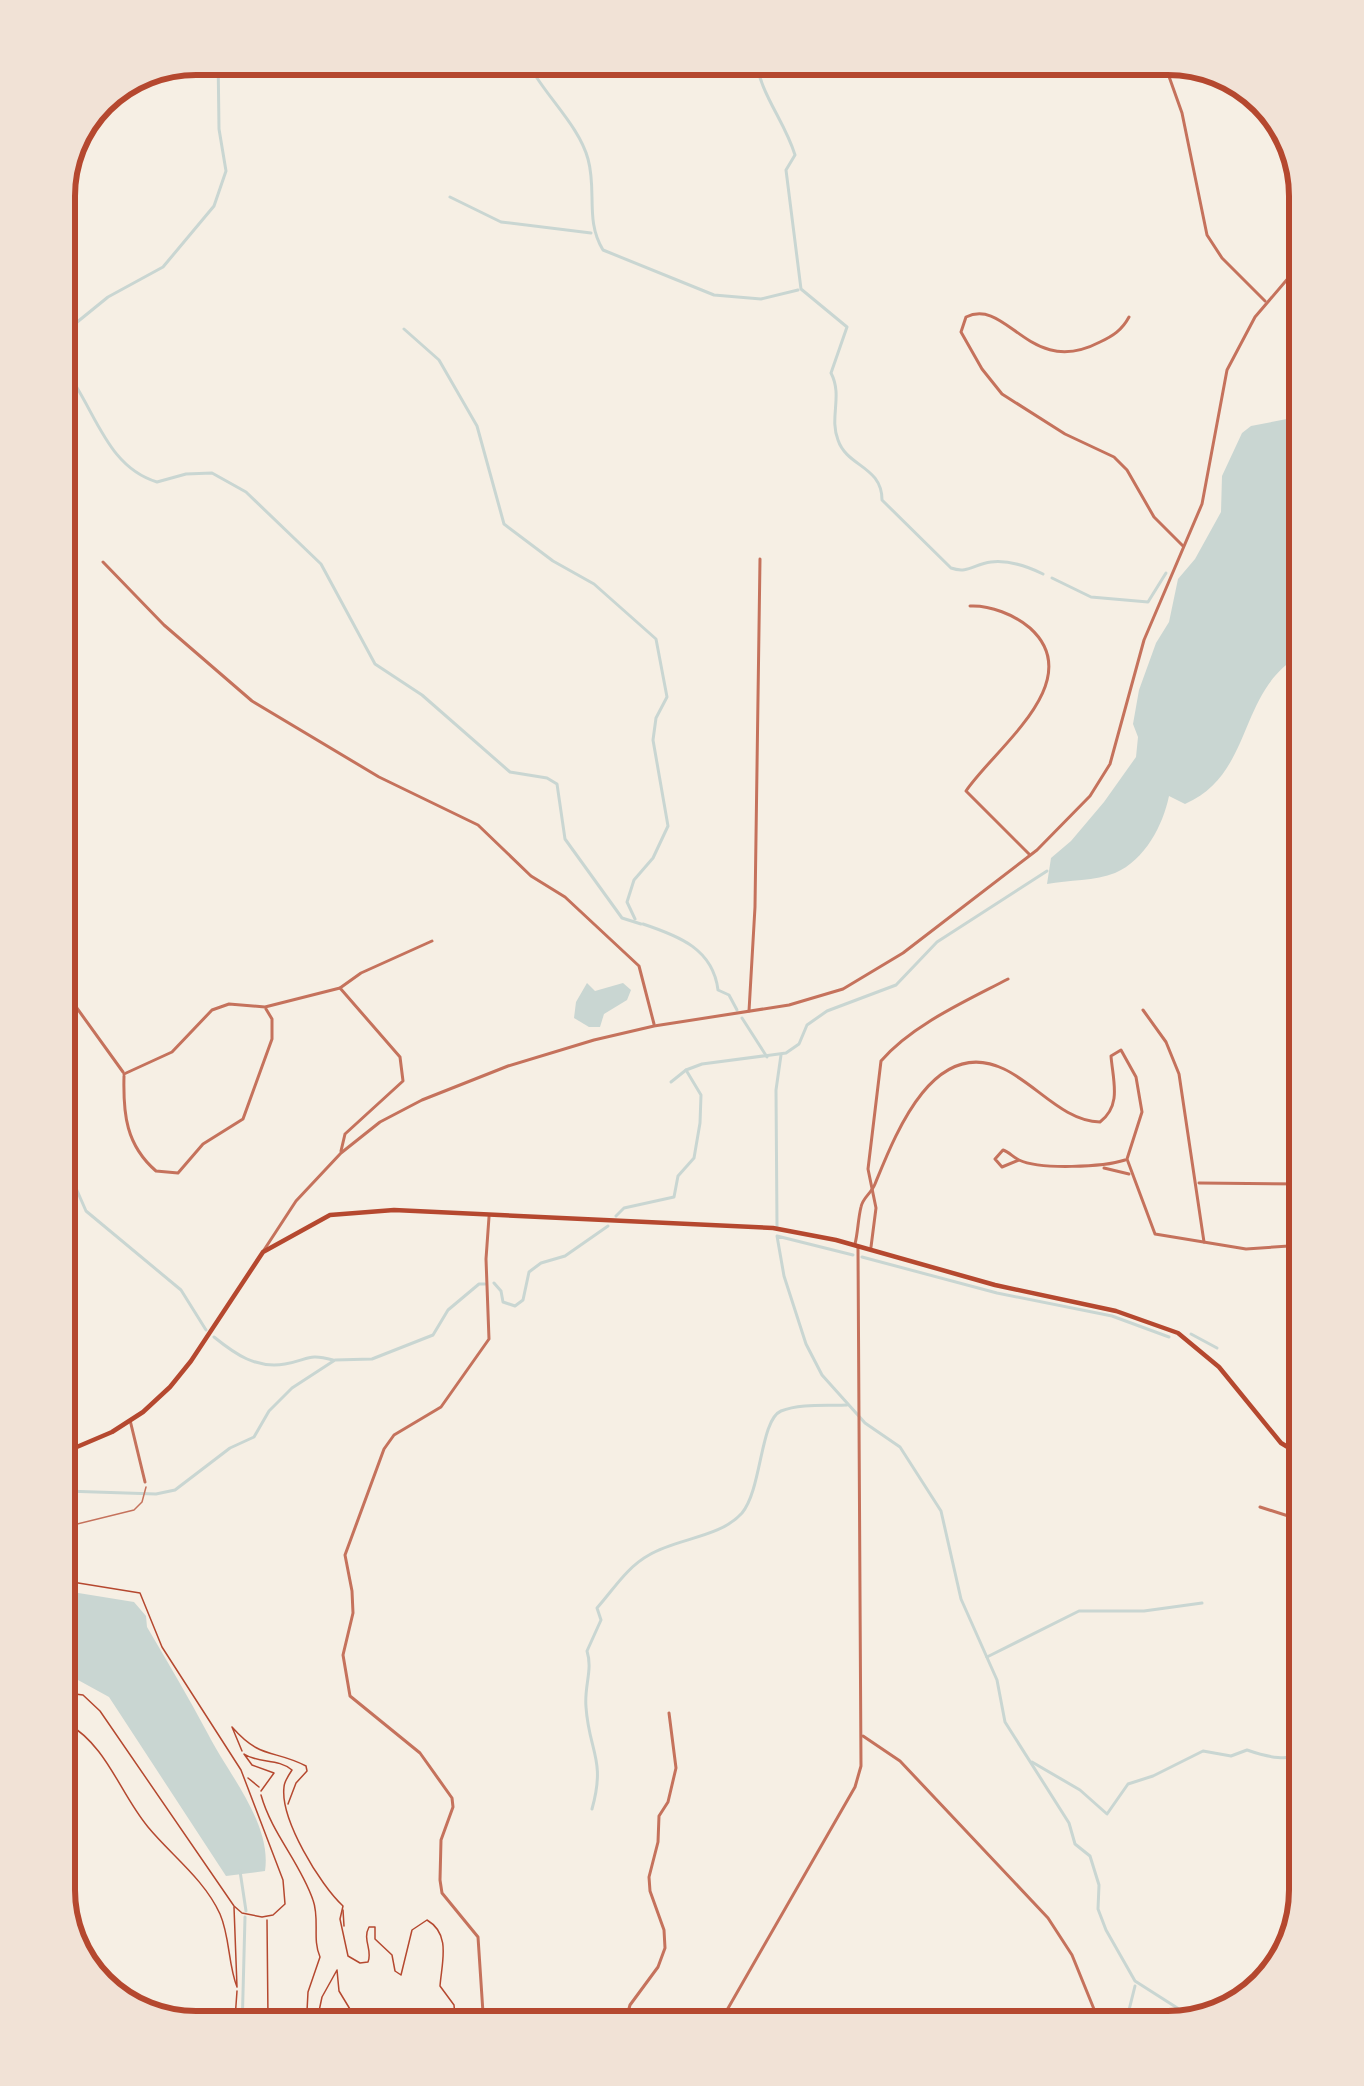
<svg xmlns="http://www.w3.org/2000/svg" width="1364" height="2086" viewBox="0 0 1364 2086" font-family="'Archivo Narrow',sans-serif">
  <rect width="100%" height="100%" fill="#f6efe4"/>
  <g fill="#c9d6d2">
    <path d="M1297 417 1299 656C1237 692 1254 774 1185 804L1169 796C1163 825 1145 860 1115 873 1096 881 1068 880 1047 884L1051 858 1071 841 1104 802 1136 757 1138 737 1133 724 1139 690 1156 643 1169 622 1178 579 1195 559 1221 512 1222 476 1242 433 1251 426Z"/>
    <polygon points="587,983 595,991 623,983 631,990 627,1000 604,1014 600,1027 589,1027 574,1018 576,1002"/>
    <path d="M66 1591 134 1602 146 1616 147 1627C168 1663 189 1698 208 1734 229 1775 272 1824 265 1871L226 1876 109 1697 78 1680 67 1682Z"/>
  </g>
  <g fill="none" stroke-linecap="round" stroke-linejoin="round">
    <g stroke="#c9d6d2" stroke-width="3">
      <path d="M524 54C539 91 578 122 588 159 597 191 585 221 603 250L714 295 761 299 798 290"/>
      <path d="M755 54C759 94 784 119 795 155L786 170 801 289 847 327 831 373C843 396 829 417 838 440 847 467 882 466 882 500L951 568C968 574 974 564 991 562 1009 560 1027 566 1043 574"/>
      <polyline points="450,197 501,222 591,233"/>
      <polyline points="404,329 439,360 477,426 504,524 553,561 594,584 656,639 667,697 656,718 653,740 668,826 653,858 634,880 627,902 635,919"/>
      <polyline points="56,352 76,323 108,297 163,267 214,206 226,171 219,129 218,54"/>
      <path d="M56 360C94 398 101 465 157 482L186 474 212 473 246 492 321 564 375 664 422 695 510 772 547 778 557 784 565 839 622 918 641 924"/>
      <polyline points="1052,578 1091,597 1148,602 1166,573"/>
      <path d="M643 924C679 936 713 949 718 990L729 995 737 1010"/>
      <polyline points="742,1018 767,1057"/>
      <polyline points="671,1082 686,1070"/>
      <polyline points="63,1169 72,1179 86,1211 181,1290 206,1330"/>
      <polyline points="616,1216 624,1208 674,1197 678,1176 694,1158 700,1123 701,1095 686,1070 702,1064 786,1053 799,1044 807,1025 827,1011 896,985 937,942 1047,871"/>
      <polyline points="777,1226 776,1090 781,1055"/>
      <polyline points="853,1255 777,1236 784,1276 806,1344 822,1375 865,1423 900,1447 941,1511 961,1599 997,1680 1005,1722 1069,1823 1075,1844 1090,1856 1099,1885 1098,1909 1106,1930 1135,1981 1193,2018"/>
      <polyline points="862,1257 997,1293 1112,1316 1169,1337"/>
      <polyline points="494,1283 501,1291 503,1302 515,1306 523,1300 529,1272 541,1263 565,1256 608,1226"/>
      <polyline points="1191,1334 1217,1348"/>
      <path d="M214 1337C235 1354 256 1369 285 1364 309 1360 307 1353 333 1360"/>
      <polyline points="65,1491 156,1494 175,1490 230,1448 254,1437 269,1411 292,1388 335,1360 372,1359 433,1335 448,1310 479,1284 485,1284"/>
      <polyline points="987,1657 1079,1611 1144,1611 1202,1603"/>
      <path d="M1032 1762 1080 1790 1107 1814 1128 1784 1153 1776 1203 1751 1231 1756 1247 1750C1270 1758 1286 1761 1309 1753"/>
      <path d="M592 1809C606 1759 589 1752 586 1707 584 1686 593 1670 587 1651L601 1620 597 1608C613 1590 627 1567 649 1555 677 1538 720 1538 742 1513 762 1489 760 1420 781 1411 800 1403 828 1406 847 1405"/>
      <polyline points="240,1871 246,1911"/>
      <polyline points="1127,2018 1135,1986"/>
      <polyline points="242,2031 245,1917"/>
    </g>
    <g stroke="#b5482f" stroke-width="1.5">
      <polyline points="66,1581 140,1593 162,1647 241,1770 283,1880 285,1904 273,1915 262,1917 242,1913 234,1906 100,1711 83,1695 67,1693"/>
      <path d="M67 1723C108 1747 119 1792 148 1827 171 1855 204 1879 220 1914 230 1937 228 1964 237 1987L234 1907"/>
      <path d="M242 1751 232 1727C261 1760 273 1749 306 1766L307 1771 296 1783 288 1804"/>
      <polyline points="248,1778 259,1787"/>
      <path d="M261 1791 274 1773 252 1765 244 1754C259 1764 278 1758 292 1770 290 1773 284 1782 284 1787 280 1819 320 1885 343 1906L340 1919 348 1956 360 1963 368 1962C373 1950 362 1940 369 1927H375V1939L392 1955 395 1971 401 1975 412 1930 427 1920C451 1934 442 1961 440 1986L454 2005 456 2028"/>
      <path d="M261 1795C272 1834 300 1862 313 1900 320 1919 312 1939 320 1957L308 1992 306 2030"/>
      <polyline points="343,1910 344,1926"/>
      <polyline points="237,1991 235,2019 241,2031"/>
      <polyline points="315,2030 322,1997 337,1970 339,1991 362,2029"/>
      <polyline points="264,2031 268,2018 267,1920"/>
    </g>
    <polyline stroke="#c5725c" stroke-width="1.5" points="65,1527 134,1510 142,1502 146,1487"/>
    <g stroke="#c5725c" stroke-width="3">
      <polyline points="1161,54 1182,113 1207,235 1222,258 1265,301"/>
      <path d="M1274 109C1273 126 1280 139 1295 147"/>
      <path d="M1129 317C1122 330 1113 336 1100 342 1029 379 1008 297 966 317L961 332 982 369 1002 394 1065 434 1114 457 1127 470 1154 517 1183 546"/>
      <polyline points="103,562 164,625 252,701 379,777 478,825 531,876 565,897 639,966 654,1024"/>
      <path d="M970 606C990 605 1015 615 1030 628 1089 681 994 749 966 791L1029 854"/>
      <polyline points="61,986 123,1072"/>
      <polyline points="340,988 400,1057 403,1081 345,1134 341,1151"/>
      <polyline points="1143,1010 1166,1042 1179,1074 1204,1242"/>
      <polyline points="749,1011 755,907 760,559"/>
      <polyline points="124,1074 172,1052 212,1010 229,1004 265,1007 340,988 361,973 432,941"/>
      <path d="M124 1076C123 1114 126 1145 156 1171L178 1173 203 1144 243 1119 272 1039V1019L266 1009"/>
      <path d="M1019 1160 1002 1167 995 1159 1003 1150C1009 1152 1013 1157 1019 1160 1040 1170 1104 1167 1125 1160"/>
      <polyline points="1104,1168 1129,1174"/>
      <polyline points="1199,1183 1304,1184"/>
      <path d="M855 1244C858 1232 858 1219 861 1207 863 1197 871 1194 875 1184 895 1135 933 1035 1004 1069 1036 1084 1063 1121 1100 1122 1122 1105 1113 1081 1111 1056L1121 1050 1136 1077 1142 1112 1127 1159 1155 1234 1246 1249 1304 1245"/>
      <path d="M871 1247 876 1208 868 1169 881 1061C912 1025 966 1001 1008 979"/>
      <polyline points="264,1250 296,1201 341,1153 380,1122 422,1100 508,1066 594,1040 654,1026 789,1005 843,989 903,953 1037,850 1090,796 1110,764 1144,640 1202,504 1227,370 1255,317 1296,269"/>
      <polyline points="130,1420 145,1482"/>
      <polyline points="1260,1507 1307,1522"/>
      <polyline points="863,1736 900,1761 1048,1918 1072,1955 1098,2019"/>
      <polyline points="719,2024 855,1787 861,1766 858,1248"/>
      <polyline points="624,2026 630,2005 658,1967 665,1948 664,1930 650,1891 649,1877 658,1842 659,1816 668,1802 676,1768 669,1713"/>
      <polyline points="484,2028 478,1937 442,1893 440,1880 441,1840 453,1807 452,1798 420,1753 350,1696 343,1655 353,1613 352,1591 345,1555 384,1449 394,1435 441,1407 489,1339 486,1259 489,1217"/>
    </g>
    <polyline stroke="#b5482f" stroke-width="4.5" points="65,1452 112,1432 143,1412 170,1387 191,1361 263,1252 330,1215 394,1210 773,1228 836,1240 995,1285 1116,1311 1178,1333 1219,1367 1281,1443 1306,1458"/>
  </g>
  <path d="M0 0H1364V2086H0ZM196 75H1168A121 121 0 0 1 1289 196V1890A121 121 0 0 1 1168 2011H196A121 121 0 0 1 75 1890V196A121 121 0 0 1 196 75Z" fill="#f1e2d6" fill-rule="evenodd"/>
  <path fill="none" stroke="#b5482f" stroke-width="6" d="M196 75H1168A121 121 0 0 1 1289 196V1890A121 121 0 0 1 1168 2011H196A121 121 0 0 1 75 1890V196A121 121 0 0 1 196 75Z"/>
</svg>
